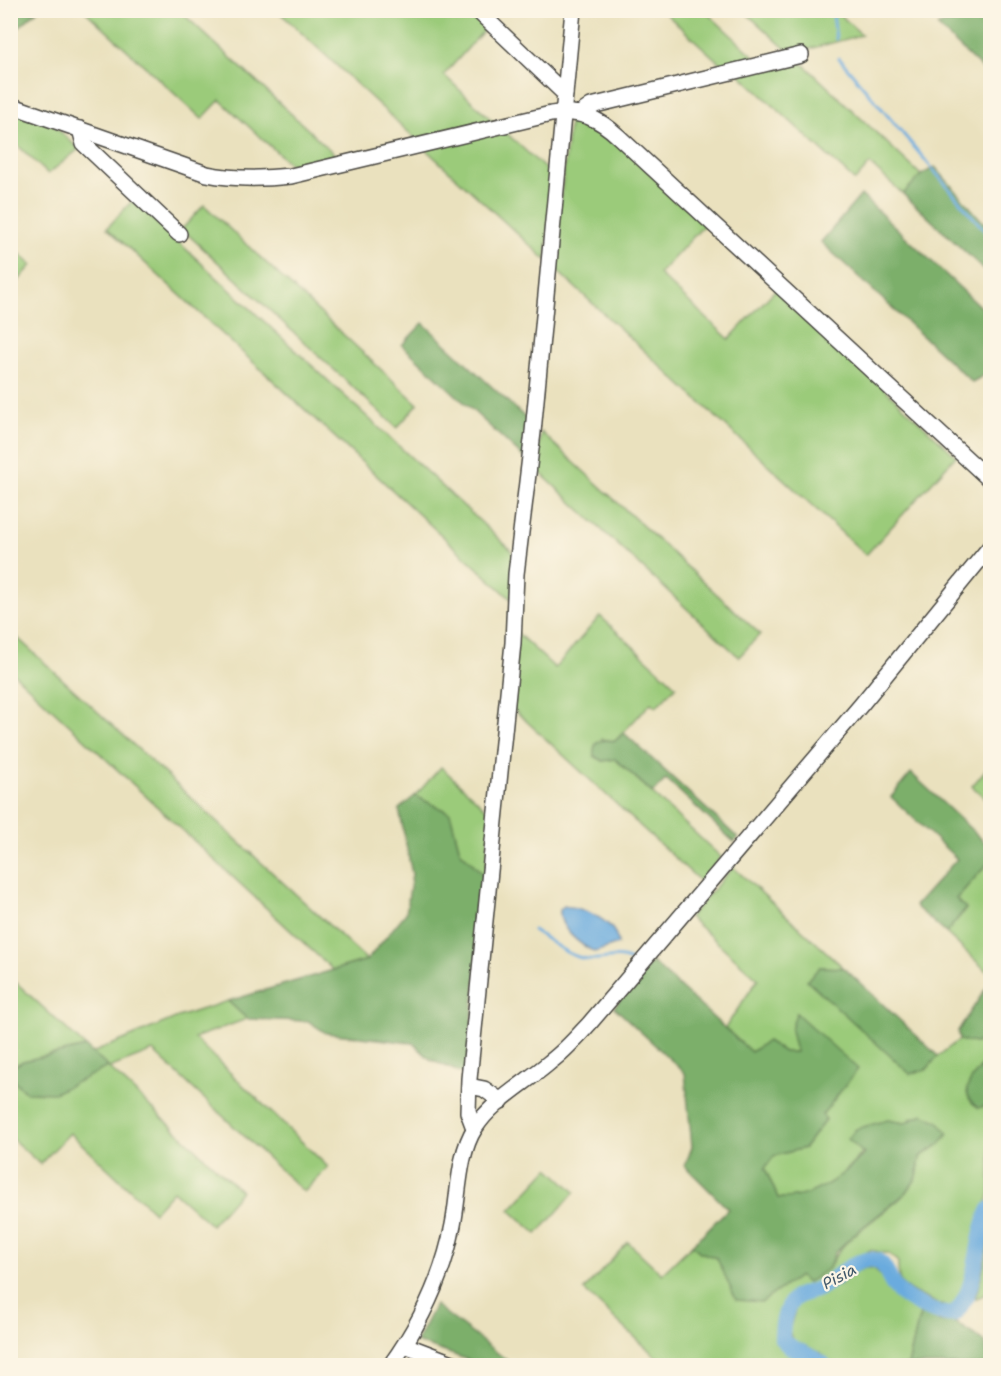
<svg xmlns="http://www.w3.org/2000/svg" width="1001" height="1376" viewBox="0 0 1001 1376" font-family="'Shantell Sans',sans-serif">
  <rect width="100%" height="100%" fill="#fcf5e5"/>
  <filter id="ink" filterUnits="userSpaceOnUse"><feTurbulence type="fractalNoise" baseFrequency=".0167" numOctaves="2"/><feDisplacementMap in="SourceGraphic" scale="12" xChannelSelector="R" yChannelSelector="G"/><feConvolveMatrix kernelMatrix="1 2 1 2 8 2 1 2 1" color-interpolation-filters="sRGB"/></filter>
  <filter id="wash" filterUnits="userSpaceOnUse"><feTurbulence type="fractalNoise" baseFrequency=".008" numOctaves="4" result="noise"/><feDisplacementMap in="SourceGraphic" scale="24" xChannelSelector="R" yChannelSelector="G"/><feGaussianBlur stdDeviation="1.35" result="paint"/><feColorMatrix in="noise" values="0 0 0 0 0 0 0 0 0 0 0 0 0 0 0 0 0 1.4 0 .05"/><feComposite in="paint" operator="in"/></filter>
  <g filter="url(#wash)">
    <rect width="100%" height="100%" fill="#eae1be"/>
    <g fill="#9bcb7a" stroke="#637b52" stroke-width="1.5">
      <polygon points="85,11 180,11 342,161 294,168 220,100 202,119"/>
      <polygon points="278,11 466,11 486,28 444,75 497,125 420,143"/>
      <polygon points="663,11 705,11 757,59 724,67"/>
      <polygon points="744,11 836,11 862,35 791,54"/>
      <polygon points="798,59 921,175 903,194 870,164 855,181 739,74"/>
      <polygon points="10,109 51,123 79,149 48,174 11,139"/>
      <polygon points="570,117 599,125 706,223 659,274 729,339 777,288 956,456 866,555 553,267"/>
      <polygon points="503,130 552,175 546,260 425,149"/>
      <polygon points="133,200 510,549 516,560 511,599 107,228"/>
      <polygon points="204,205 418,404 397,428 182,229"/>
      <polygon points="10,245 32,265 11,289 10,289"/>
      <polygon points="541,432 760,634 739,657 536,469"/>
      <polygon points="600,616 676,686 656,707 651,703 615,741 602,739 603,761 615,759 721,857 701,882 512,708 516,632 555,668"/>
      <polygon points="10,631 367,960 333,970 11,671"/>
      <polygon points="990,765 990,803 972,786"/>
      <polygon points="441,767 491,813 485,876 460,851 450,813 415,796"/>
      <polygon points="990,861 990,974 946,933 966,909 956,899"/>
      <path d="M733 867 844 968 820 967 927 1069 938 1056 959 1040 976 1043 990 1034V1193L972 1250 964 1290 956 1306 949 1308C939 1304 903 1290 900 1281 898 1275 898 1267 898 1262L889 1254 870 1250 823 1281 794 1291 783 1303 776 1325V1337L785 1350 819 1365 666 1366 584 1290 628 1242 662 1274 692 1245 701 1252 717 1258 762 1302 799 1276 812 1277 829 1268C845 1227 906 1208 917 1175 919 1170 919 1163 920 1157L940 1144 912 1118 905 1123 887 1120C862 1157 828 1201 778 1198L765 1168 774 1156 804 1148 826 1119 822 1115 797 1014 791 1030 797 1052H784L767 1042 751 1052 725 1028 758 979 689 917Z"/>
      <polygon points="10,977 86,1047 23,1061 11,1068"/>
      <polygon points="228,1001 247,1019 194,1038 328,1167 304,1192 153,1051 109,1068 241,1191 211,1225 173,1191 154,1212 70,1133 40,1164 11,1138 10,1078 26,1092 108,1067 92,1053 178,1017"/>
      <polygon points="549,1168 575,1192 537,1234 510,1210"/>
      <polygon points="990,1223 990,1281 986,1294 975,1299 986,1258"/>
      <polygon points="865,1268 874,1268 896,1295 921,1310 908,1365 835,1365 821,1353 794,1341 789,1330 797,1304 840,1284 852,1273"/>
    </g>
    <g fill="#7caf6a" stroke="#546d4a" stroke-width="1.5">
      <polygon points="10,11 11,10 37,11 15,31 11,29"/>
      <polygon points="919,11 976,11 931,21"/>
      <polygon points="990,13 990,76 937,26"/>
      <polygon points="935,167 983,222 990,223 990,275 903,194 921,175"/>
      <polygon points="861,195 990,316 990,372 972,382 821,242"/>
      <polygon points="423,323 530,422 524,458 402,345"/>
      <path d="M624 733 738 838 734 842 666 779 653 793 615 759 603 761 594 756C592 740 602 739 615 741Z"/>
      <polygon points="911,773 990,847 990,861 956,899 966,908 946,933 915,906 957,859 891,797"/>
      <polygon points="415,796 450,813 460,851 485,876 467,1076 430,1059 413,1043 326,1033 308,1021 247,1019 228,1001 367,960 406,913 412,874 399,809"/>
      <path d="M652 962 751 1052 767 1041 784 1052H796L791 1030 796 1013 858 1069 822 1115 826 1119 804 1148 774 1156 765 1168 778 1198C812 1200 842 1177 864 1154L848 1139 856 1129 887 1120 905 1123 923 1114 939 1122 948 1134 940 1144 920 1157 917 1177 907 1192 858 1231 835 1252 829 1268 807 1283 799 1276 762 1302 736 1300 717 1258 700 1252 692 1245 728 1209 685 1166 692 1147 685 1073 614 1007Z"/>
      <polygon points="820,967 844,968 938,1056 927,1069 910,1074 807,980"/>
      <polygon points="990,982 990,1034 976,1043 959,1040 958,1031"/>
      <polygon points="86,1047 108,1067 54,1093 26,1092 11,1078 11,1068 23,1061"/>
      <path d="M990 1049V1105L978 1108C955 1089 973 1080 984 1062 987 1058 987 1053 990 1049Z"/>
      <polygon points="435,1305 513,1365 483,1365 416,1342"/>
      <polygon points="921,1310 940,1322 953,1321 985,1342 990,1365 908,1365"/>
    </g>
    <path fill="#6aabde" stroke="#4a6b84" stroke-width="1.5" d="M564 906C584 908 617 921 618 944L595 952C580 945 558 928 560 910Z"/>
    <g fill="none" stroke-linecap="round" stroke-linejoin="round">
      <g stroke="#6aabde" stroke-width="3">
        <polyline points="833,14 836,39"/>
        <polyline points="839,58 990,237"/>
        <path d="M533 930C549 940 569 958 588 959 604 961 617 953 631 961"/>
      </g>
      <path stroke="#6aabde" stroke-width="16" d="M825 1366C812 1353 793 1353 782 1339 782 1325 784 1311 793 1300 799 1293 810 1293 818 1289 834 1281 856 1256 875 1260 888 1264 888 1281 896 1289 908 1301 939 1317 955 1314 980 1284 974 1242 990 1209"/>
    </g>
  </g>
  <g filter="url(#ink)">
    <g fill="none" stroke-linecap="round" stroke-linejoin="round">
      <defs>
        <g id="minor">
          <polyline points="477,10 565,94"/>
          <path d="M10 105 207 174C236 180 263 179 291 176L551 114C579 109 599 118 619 137L990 480"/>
          <polyline points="581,113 591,106 801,55"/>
          <polyline points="80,129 84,144 179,234"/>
          <polyline points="469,1086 484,1089 501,1101"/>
          <polyline points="474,1128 468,1112 469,1079 513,643 516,574 533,432 573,10"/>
          <polyline points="405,1345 460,1366"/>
          <path d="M390 1366C421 1323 443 1277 453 1225 459 1195 458 1154 475 1128 492 1101 526 1083 550 1062 565 1051 577 1037 589 1024L861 705 990 547"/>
        </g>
      </defs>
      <use href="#minor" stroke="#484641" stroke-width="18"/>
      <use href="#minor" stroke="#fff" stroke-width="15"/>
    </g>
  </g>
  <g text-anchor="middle" stroke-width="4.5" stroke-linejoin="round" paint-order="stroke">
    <g font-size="16" font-style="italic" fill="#41586a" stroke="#fcf5e5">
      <text transform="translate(839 1276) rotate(-28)" y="6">Pisia</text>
    </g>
  </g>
  <rect width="1001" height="1376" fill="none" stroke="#fcf5e5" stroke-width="36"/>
</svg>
